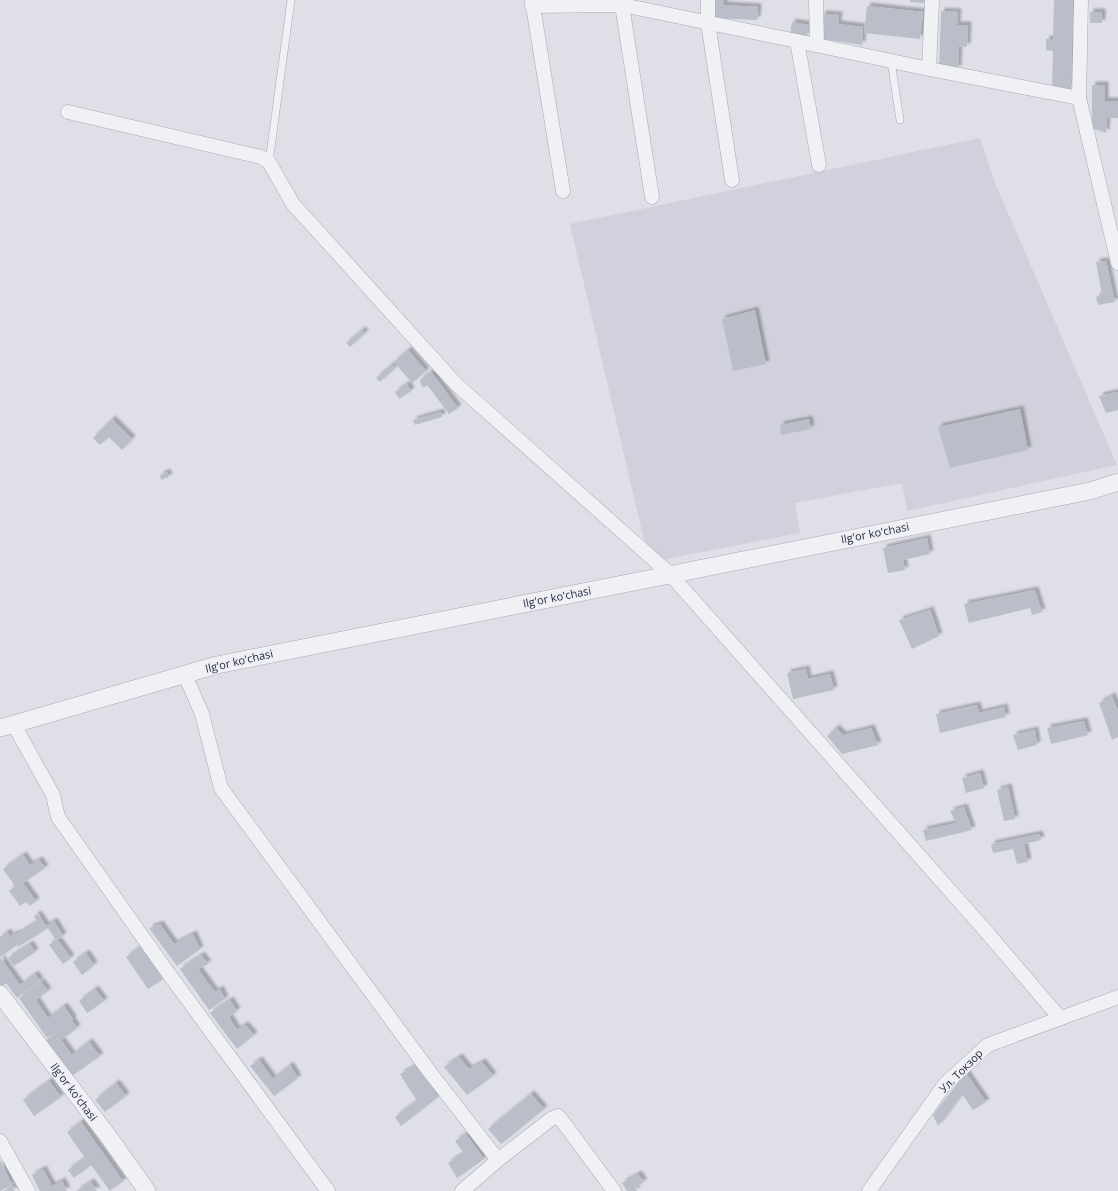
<svg xmlns="http://www.w3.org/2000/svg" width="1118" height="1191" viewBox="0 0 1118 1191" font-family="'Open Sans',sans-serif">
  <defs>
    <filter id="shadow"><feDropShadow dx="3.5" dy="-3.5" stdDeviation="1" flood-color="#0004"/></filter>
  </defs>
  <rect width="100%" height="100%" fill="#dedfe7"/>
  <polygon fill="#d0d1dc" points="980,138 996,185 1117,465 907,511 902,483 795,503 800,533 661,560 644,540 570,224"/>
  <g fill="#bbbdc9" filter="url(#shadow)">
    <polygon points="713,0 724,0 724,5 758,7 757,20 712,18"/>
    <polygon points="910,0 924,0 924,3 910,2"/>
    <polygon points="1054,0 1073,0 1071,89 1052,88 1053,51 1046,50 1046,39 1053,39"/>
    <polygon points="867,6 923,12 920,39 864,33"/>
    <polygon points="941,11 958,12 957,25 968,25 967,47 959,46 958,69 939,69"/>
    <rect x="1090" y="12" width="12" height="11"/>
    <polygon points="822,14 839,15 838,24 863,27 862,45 822,39"/>
    <polygon points="792,22 809,25 807,36 790,33"/>
    <polygon points="1092,85 1105,85 1105,101 1118,101 1118,118 1107,118 1106,133 1092,128"/>
    <polygon points="1106,261 1115,302 1098,305 1096,297 1102,295 1096,262"/>
    <polygon points="755,310 766,364 733,371 722,319"/>
    <polygon points="362,330 365,333 350,347 346,343"/>
    <polygon points="408,350 426,371 412,383 394,362"/>
    <polygon points="392,364 395,368 380,382 376,378"/>
    <polygon points="431,372 458,408 449,414 428,386 422,387 420,380"/>
    <polygon points="407,384 411,391 399,399 395,392"/>
    <polygon points="1118,392 1118,410 1106,413 1099,396"/>
    <polygon points="1020,409 1028,450 950,468 938,427"/>
    <polygon points="441,412 442,417 415,425 413,420"/>
    <polygon points="112,419 132,439 122,450 109,437 100,445 93,438"/>
    <polygon points="809,419 811,429 781,435 780,425"/>
    <polygon points="167,472 169,477 161,480 160,475"/>
    <polygon points="927,538 930,554 903,560 905,570 888,573 883,548"/>
    <polygon points="1035,590 1042,612 1032,615 1030,608 969,623 964,604"/>
    <polygon points="930,610 939,636 912,649 899,620"/>
    <polygon points="806,669 808,679 830,674 834,690 793,699 787,673"/>
    <polygon points="1112,696 1118,711 1118,737 1112,740 1099,703"/>
    <polygon points="977,705 979,713 1004,707 1006,717 940,733 936,714"/>
    <polygon points="1084,721 1088,735 1051,744 1047,728"/>
    <polygon points="836,728 843,735 871,728 878,745 842,754 827,736"/>
    <polygon points="1035,730 1037,745 1018,750 1013,735"/>
    <polygon points="980,773 984,788 966,793 962,778"/>
    <polygon points="1008,787 1015,819 1004,821 997,790"/>
    <polygon points="964,807 972,830 926,841 923,830 956,823 950,811"/>
    <polygon points="1039,834 1041,840 1024,844 1028,862 1017,864 1013,849 993,853 991,844"/>
    <polygon points="23,855 30,865 39,860 45,868 23,883 36,901 30,906 26,902 20,906 9,891 15,886 3,869"/>
    <polygon points="38,914 46,926 54,921 63,936 59,939 57,938 55,939 48,928 18,947 17,944 11,935 17,934 37,922 34,916"/>
    <polygon points="160,924 174,944 193,934 200,949 177,966 149,928"/>
    <polygon points="7,932 17,945 0,957 0,937"/>
    <polygon points="57,939 71,958 63,964 49,945"/>
    <polygon points="30,944 35,952 14,966 8,958"/>
    <polygon points="141,947 163,979 148,989 126,957"/>
    <polygon points="86,953 94,965 82,975 73,962"/>
    <polygon points="201,955 208,964 198,969 215,992 220,989 225,999 209,1010 180,969"/>
    <polygon points="0,957 20,985 35,974 40,981 17,998 6,983 1,987 0,985"/>
    <polygon points="41,982 48,991 36,1000 48,1018 64,1006 73,1019 72,1021 77,1028 61,1040 72,1055 89,1042 100,1056 72,1076 46,1040 61,1029 47,1038 19,998"/>
    <polygon points="95,989 104,1001 87,1013 79,1001"/>
    <polygon points="230,1000 237,1011 229,1017 237,1030 245,1025 254,1035 237,1049 210,1013"/>
    <polygon points="459,1057 469,1069 482,1062 493,1076 467,1095 444,1067"/>
    <polygon points="259,1060 273,1079 290,1065 298,1078 274,1096 250,1066"/>
    <polygon points="417,1065 438,1097 401,1126 395,1117 417,1101 400,1074"/>
    <polygon points="966,1073 986,1102 973,1110 962,1094 938,1126 933,1115"/>
    <polygon points="49,1081 61,1097 34,1116 23,1100"/>
    <polygon points="116,1083 126,1096 105,1112 95,1100"/>
    <polygon points="531,1094 544,1109 501,1144 488,1129"/>
    <polygon points="81,1122 123,1181 110,1191 91,1165 74,1178 68,1170 85,1158 67,1132"/>
    <polygon points="466,1134 484,1159 457,1178 448,1163 464,1153 455,1141"/>
    <polygon points="0,1160 12,1185 0,1191"/>
    <polygon points="43,1169 52,1186 62,1181 67,1191 40,1191 32,1175"/>
    <polygon points="638,1174 644,1182 635,1187 637,1191 627,1191 622,1183"/>
    <polygon points="91,1182 97,1191 76,1191"/>
    <polygon points="12,1186 15,1191 3,1191"/>
  </g>
  <g fill="none" stroke-linecap="round" stroke-linejoin="round">
    <defs>
      <g id="service">
        <polyline points="891,61 900,120"/>
        <polyline points="269,162 291,0"/>
      </g>
      <g id="minor">
        <polyline points="532,0 563,191"/>
        <polyline points="708,0 708,23 732,180"/>
        <polyline points="816,0 817,45"/>
        <polyline points="1081,0 1079,98 1118,263"/>
        <polyline points="622,5 652,197"/>
        <polyline points="532,6 622,5 797,41 929,69 1079,98"/>
        <polyline points="797,41 819,165"/>
        <polyline points="929,69 932,0"/>
        <polyline points="68,112 261,157 269,162 293,204 456,384 670,574 984,929 1060,1018"/>
        <polyline points="185,675 202,714 221,788 429,1071 498,1160 462,1191"/>
        <polyline points="14,725 53,795 58,817 166,970 328,1191"/>
        <polyline points="0,1141 28,1191"/>
        <polyline points="498,1160 551,1119 558,1116 563,1122 614,1191"/>
        <polyline points="869,1191 945,1084 988,1045 1118,997"/>
      </g>
      <g id="tertiary">
        <polyline points="0,728 217,665 1090,491 1118,482"/>
        <polyline points="0,994 108,1136 147,1191"/>
      </g>
    </defs>
    <use href="#service" stroke="#a7a9b4" stroke-width="8"/>
    <use href="#minor" stroke="#a7a9b4" stroke-width="15"/>
    <use href="#tertiary" stroke="#a7a9b4" stroke-width="18"/>
    <use href="#service" stroke="#f0f1f5" stroke-width="7"/>
    <use href="#minor" stroke="#f0f1f5" stroke-width="14"/>
    <use href="#tertiary" stroke="#f0f1f5" stroke-width="17"/>
  </g>
  <g text-anchor="middle" stroke-width="3" stroke-linejoin="round" paint-order="stroke">
    <g font-size="11" fill="#282a3d" stroke="#edeef5">
      <text transform="translate(875 533) rotate(-11)" y="4">Ilg'or ko'chasi</text>
      <text transform="translate(557 597) rotate(-11)" y="4">Ilg'or ko'chasi</text>
      <text transform="translate(239 661) rotate(-13)" y="4">Ilg'or ko'chasi</text>
      <text transform="translate(961 1071) rotate(-45)" y="4">Ул. Токзор</text>
      <text transform="translate(74 1092) rotate(53)" y="4">Ilg'or ko'chasi</text>
    </g>
  </g>
</svg>
